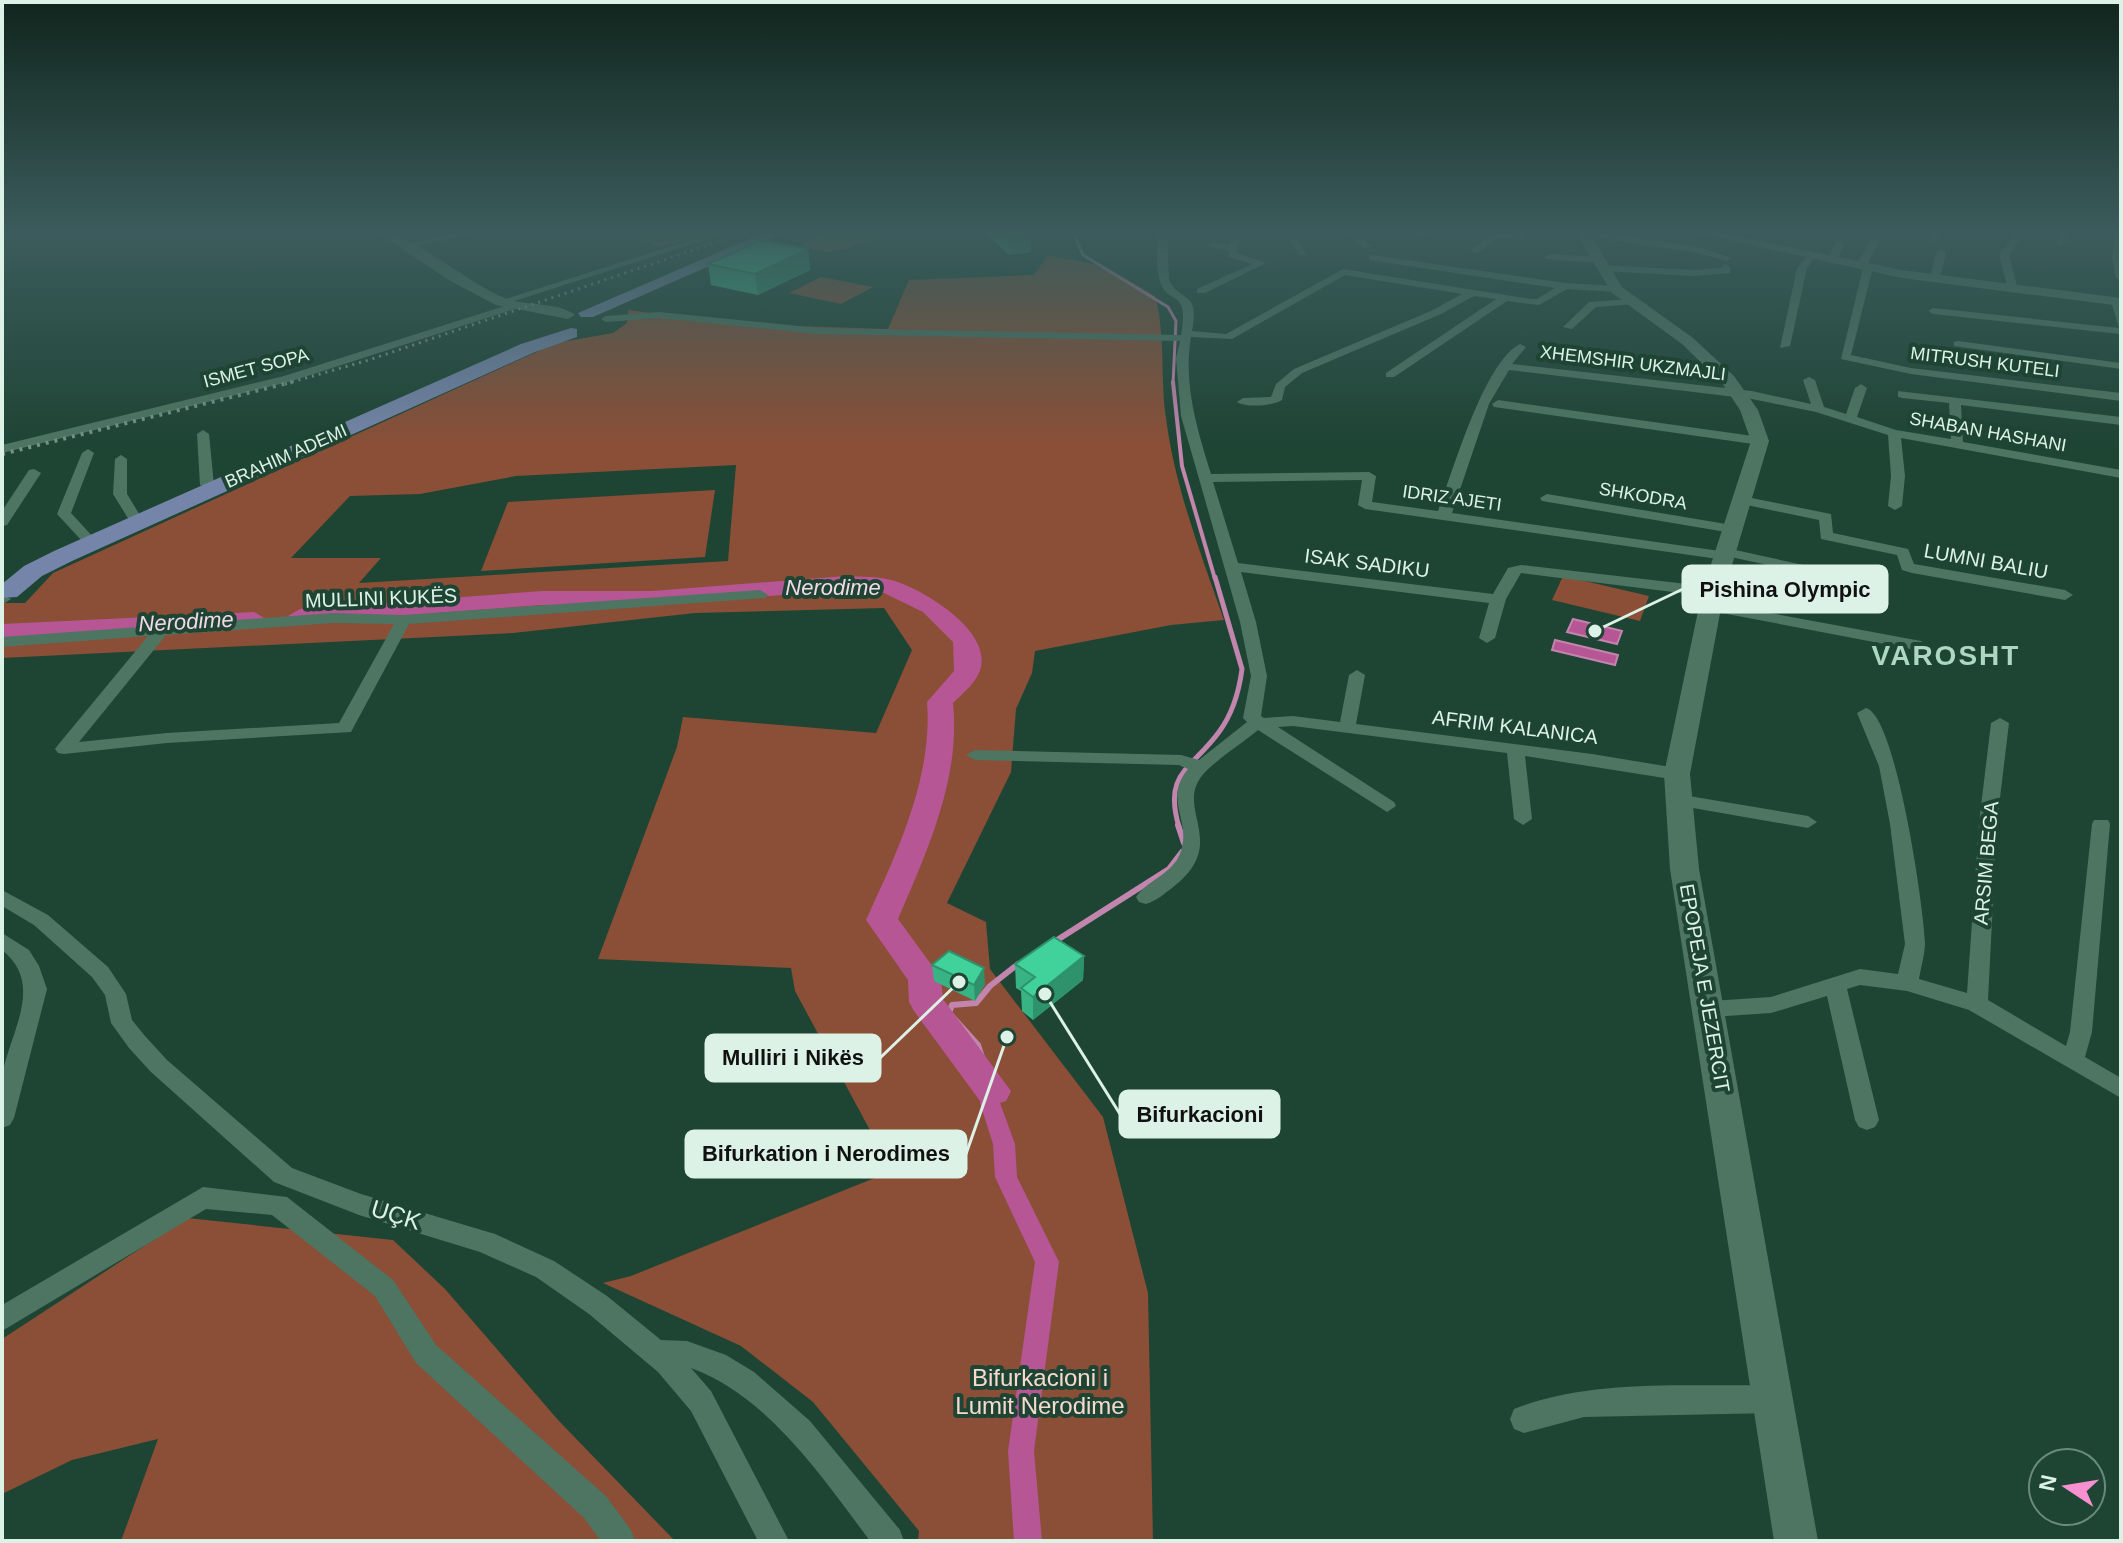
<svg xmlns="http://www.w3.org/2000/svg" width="2123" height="1543" viewBox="0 0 2123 1543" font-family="Arial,sans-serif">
  <rect width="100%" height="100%" fill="#1e4434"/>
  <g fill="#8a4f36" fill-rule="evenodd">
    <polygon points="630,230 725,230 658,248"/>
    <path d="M829 230H892C866 241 830 263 803 245L805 240Z"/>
    <path d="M1048 255 1104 266 1155 296C1166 336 1160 377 1166 418 1175 488 1201 554 1224 620L1171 625 1035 651 1032 673 1016 709 1011 772 947 903 986 922 990 969 1103 1117 1148 1293 1153 1541H918L919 1531 813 1402 741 1346 603 1283 631 1276 892 1171 795 991 791 968 598 959 677 747 683 717 876 733 912 650 884 608 695 613 513 633 2 658V603H25L53 573 556 343 613 333 627 323 628 310 733 324 888 329 909 280 1034 275ZM736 465 728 561 359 583 381 558H291L350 496 420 494 516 476Z"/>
    <polygon points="821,277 873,287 841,304 789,293"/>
    <polygon points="715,490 705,557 481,571 508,502"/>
    <polygon points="1563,576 1649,596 1640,621 1552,600"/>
    <polygon points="187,1218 393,1240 445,1289 558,1420 675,1541 121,1541 158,1439 72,1460 2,1494 2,1339"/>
  </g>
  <g fill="#b75694" stroke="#c285ad" stroke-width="2">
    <polygon points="1573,619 1622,631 1617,644 1567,632"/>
    <polygon points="1555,640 1618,655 1615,665 1552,650"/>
  </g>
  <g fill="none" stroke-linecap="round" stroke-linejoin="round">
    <polyline stroke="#c285ad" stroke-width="3" points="1072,230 1083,255 1168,307 1176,321 1173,384"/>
    <polyline stroke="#c285ad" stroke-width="4" points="1173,382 1182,466 1215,579"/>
    <path stroke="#c285ad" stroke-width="5" d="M1179 827C1163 773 1191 770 1219 732 1233 713 1239 692 1242 669L1215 577"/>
    <g stroke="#c285ad" stroke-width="6">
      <polyline points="1178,825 1184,843"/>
      <polyline points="1054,942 1169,869 1182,852"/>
      <polyline points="993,1091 978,1045 949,1013 952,1005 976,1003 990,986 1018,964"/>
    </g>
    <polygon fill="#b75694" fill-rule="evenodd" points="993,1083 1000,1085 1003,1091 1000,1103 1015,1144 1017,1177 1059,1262 1034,1451 1042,1541 1014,1541 1008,1451 1035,1262 995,1177 993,1144 980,1103 986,1085"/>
    <g fill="#b75694" fill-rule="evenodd">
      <path d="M845 576C861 577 880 576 895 581 926 591 999 635 978 675 973 685 961 695 953 703 961 777 927 852 898 919L941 978 943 999 1011 1091 1006 1101 993 1105 980 1101 914 1011 909 1002 908 980 866 920C897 853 933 777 927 702L954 671 953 642 923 612 884 593 845 590 652 605H542L300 623 288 616 300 609 542 591H652Z"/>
      <polygon points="254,612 266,619 263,624 2,638 2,624"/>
    </g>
    <g fill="#4e7562" fill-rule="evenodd">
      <polygon points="468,230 486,230 405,249 400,246"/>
      <polygon points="722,230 736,230 505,304 496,302"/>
      <polygon points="1060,230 1070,230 1070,231 1065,234"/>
      <path d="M1157 230H1167L1169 280C1181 304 1200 289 1192 331L1226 334 1343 269 1531 299H1537L1555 288 1369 260V256L1372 255 1565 283 1617 286 1622 289 1617 292 1567 289 1539 305 1507 301 1394 377H1386V373L1496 299 1474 296 1441 314 1302 373 1285 387 1282 400C1272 406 1247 408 1237 402L1243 398 1271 397 1276 384 1294 369 1433 310 1462 294 1345 275 1232 339 1191 337C1183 384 1197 429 1211 474L1369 472 1376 476 1372 502 1438 511C1453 471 1484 362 1520 344L1526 347 1512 364 1752 391 1811 404 1803 380 1809 377 1815 380 1824 407 1846 414 1855 388 1861 384 1867 388 1857 417 1896 430 1951 439 1949 403 1902 398 1898 397V391L2121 417V425L1961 405 1963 442 2121 470V478L1901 438 1905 476 1902 506 1895 510 1888 506 1891 476 1888 435 1816 412 1752 399 1509 370 1489 404 1452 513 1720 551 1726 548 1854 576 1861 580 1854 584 1731 557 1725 560 1365 509 1358 505 1362 480 1213 482 1238 563 1493 594 1508 568 1521 565 1713 587 1721 592 1713 597 1521 573 1506 599 1495 638 1487 643 1479 638 1489 603 1241 572 1256 622 1267 676 1261 716 1264 718 1293 716 1340 722 1349 675 1357 670 1365 675 1356 724 1592 754 1677 768 1686 774 1677 780 1525 756 1532 819 1523 825 1514 819 1507 753 1293 726 1278 727 1394 802 1396 806 1387 812 1258 730C1244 742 1211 763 1201 777 1176 811 1230 844 1172 888 1164 894 1156 901 1146 904L1139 902 1136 897C1149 878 1177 873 1182 847 1189 818 1164 798 1188 769L1179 765 975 760 966 755 975 750 1181 755 1199 760 1247 722 1243 718 1251 676 1240 622 1181 416 1176 358 1180 341 818 334 659 318 606 322 601 319 606 316 659 312 818 328 1181 335C1190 286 1167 307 1160 281 1155 266 1158 246 1157 230Z"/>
      <polygon points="1233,230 1243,230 1237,253 1266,263 1205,293 1197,293 1197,289 1252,264 1229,257 1229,250 1205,246 1210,243 1230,244"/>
      <polygon points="1282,230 1292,230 1306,255 1300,255"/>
      <polygon points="1340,230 1351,230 1372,246 1364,248"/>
      <polygon points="1427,230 1442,230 1411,240 1406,237"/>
      <polygon points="1521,230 1531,230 1523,240 1498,238 1478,253 1470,251 1493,233 1518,235"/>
      <polygon points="1583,230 1694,246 1732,258 1727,261 1693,252 1580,235"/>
      <polygon points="1876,230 1886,230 1867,264 1873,267 1851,355 1911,368 2121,393 2121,401 1911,374 1841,359 1863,268 1856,266"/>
      <polygon points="1934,230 1944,230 1934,242 1929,239"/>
      <polygon points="2019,230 2029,230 2009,254 2018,290 2013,293 2008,290 1999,254"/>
      <polygon points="2061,230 2071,230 2062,245 2056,245"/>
      <polygon points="2116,230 2121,230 2121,281 2116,278 2112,257"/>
      <polygon points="1836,241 1844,243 1837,261 1832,264 1827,261"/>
      <polygon points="1941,249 1946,252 1940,279 1935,282 1930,279 1936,252"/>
      <polygon points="1550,254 1598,257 1603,260 1598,263 1547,259 1545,257"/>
      <polygon points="1809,254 1814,257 1807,268 1790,346 1780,348 1797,268"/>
      <polygon points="1725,264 1730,267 1730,273 1695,276 1603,271 1598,268 1603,265 1695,270 1721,268"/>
      <polygon points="2116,298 2121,301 2120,334 1933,314 1928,311 1933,308 2119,328 2111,301"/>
      <polygon points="1632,299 1636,300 1636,304 1596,307 1572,329 1563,327 1589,302"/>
      <polygon points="514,303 518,304 518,308 292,381 2,453 2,445 284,376"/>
      <polygon points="1958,341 2121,363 2121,369 1954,346 1954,342"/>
      <polygon points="1498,400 1760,437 1766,441 1760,445 1494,407 1492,404"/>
      <polygon points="203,430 209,434 214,485 207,489 200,485 197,434"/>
      <polygon points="88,449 94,453 71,513 94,538 87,542 82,541 57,514 82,453"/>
      <polygon points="121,455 127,459 127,494 141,517 134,521 129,520 113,494 115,459"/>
      <polygon points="34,469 41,473 7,525 2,526 2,511 29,470"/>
      <polygon points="1547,494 1732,525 1739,529 1732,533 1542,501 1540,498"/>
      <polygon points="1742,496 1831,514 1833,533 1908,549 1914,564 2065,590 2073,595 2065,600 1912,573 1902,570 1897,555 1821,539 1819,520 1737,503 1735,500"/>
      <path d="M760 590 768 595 765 598 409 624 351 732 167 743 64 754 58 753 55 749 58 745 148 636 2 647V637L333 613 404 615ZM333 623 394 624 339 723 167 733 79 742 166 635Z"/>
      <polygon points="2,595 11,599 2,605"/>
      <polygon points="1711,602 1921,641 1929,646 1921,651 1706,610 1706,604"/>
      <path d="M1866 708C1896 715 1924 909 1925 942 1925 954 1921 967 1919 979L1967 993 1979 823 1991 723 2000 718 2009 723 1997 823 1988 1000 2066 1046 2070 1032 2092 824 2094 820H2108L2110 824 2092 1032 2085 1057 2121 1078V1098L1969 1010 1907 991 1860 985 1847 989 1879 1120 1875 1127 1867 1130 1859 1127 1855 1120 1827 996 1771 1013 1711 1017 1703 1015 1700 1009 1703 1003 1711 1001 1771 997 1860 969 1898 974 1905 944 1890 824 1879 766 1857 713Z"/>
      <polygon points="1677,794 1808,816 1817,822 1808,828 1670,804 1668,800 1670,796"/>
      <path d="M2 890 48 915 108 967 126 994 132 1020 145 1036 167 1060 292 1168 361 1194 495 1234 554 1261 607 1296 661 1340 687 1341 726 1355 754 1372 810 1421 900 1530 904 1541H870C822 1477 768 1396 691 1368L711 1391 789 1541H758L691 1411 658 1372 589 1314 536 1277 480 1252 359 1215 274 1182 151 1072 129 1048 111 1023 105 995 92 977 34 925 2 906Z"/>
      <path d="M2 933 29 950 39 966 47 989 14 1118 10 1125 2 1128C2 1110 0 1089 3 1071 12 1029 44 983 2 950Z"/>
      <polygon points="203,1187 287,1197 393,1280 436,1345 606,1496 631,1530 635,1541 601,1541 584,1518 416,1363 375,1296 272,1215 206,1209 2,1331 2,1305"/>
      <path d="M1772 1385 1782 1389 1786 1399 1782 1409 1772 1413 1584 1417 1524 1433 1514 1429 1510 1419 1514 1409C1592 1378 1689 1387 1772 1385Z"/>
    </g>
    <g fill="#4e7562" fill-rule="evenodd">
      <path d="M375 230C405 230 469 283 502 297 524 307 557 301 575 315L568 319 496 305 447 279Z"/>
      <polygon points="1683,230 1706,230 1902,270 2121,298 2121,306 1902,278"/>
    </g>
    <polygon fill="#4e7562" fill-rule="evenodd" points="1574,230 1588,230 1622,287 1693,338 1734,376 1758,410 1769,441 1724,592 1690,774 1699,869 1818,1541 1774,1541 1670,869 1664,774 1702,592 1751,441 1740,410 1722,383 1682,344 1612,293"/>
    <g fill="#7585a9" fill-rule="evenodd">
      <polygon points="770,230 791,230 593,317 581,317 578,313"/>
      <polygon points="571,328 577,329 577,337 535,352 72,561 42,576 17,597 2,598 2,584 24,566 54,551 521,344"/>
    </g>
    <polyline stroke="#759486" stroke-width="3" stroke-dasharray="2 5" stroke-linecap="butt" points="285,384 369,360 752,230"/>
    <polyline stroke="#759486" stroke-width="4" stroke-dasharray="3 6" stroke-linecap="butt" points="2,454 292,382"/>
  </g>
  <g fill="#38b484">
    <polygon points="983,230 1023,230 1031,237 1031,252 1009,255"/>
    <polygon points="808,249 810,270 758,295 711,285 708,264"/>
    <polygon points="1084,956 1083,980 1033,1020 1022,1011 1021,991 1016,988 1015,964"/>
    <polygon points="932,965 985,984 975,1001 934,981"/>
  </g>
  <g fill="#2e926c">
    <polygon points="1031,237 1031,252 1009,255 1009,240"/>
    <polygon points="808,249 810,270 758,295 755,274"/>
    <polygon points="1084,956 1083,980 1033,1020 1033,997"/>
    <polygon points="984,968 985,984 975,1001 974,985"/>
  </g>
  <g fill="#41d19a" stroke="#2e926c" stroke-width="2">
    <polygon points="998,230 1023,230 1031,237 1009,240"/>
    <polygon points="762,240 808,249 755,274 708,264"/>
    <polygon points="1054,937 1084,956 1033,997 1021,988 1035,977 1015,964"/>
    <polygon points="949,951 984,968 974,985 932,965"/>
  </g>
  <linearGradient id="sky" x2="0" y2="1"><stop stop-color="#10251d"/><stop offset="0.52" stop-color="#3b5c5c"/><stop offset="1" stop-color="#3b5c5c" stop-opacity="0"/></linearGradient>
  <rect width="2123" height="446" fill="url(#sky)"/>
  <g text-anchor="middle" stroke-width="8" stroke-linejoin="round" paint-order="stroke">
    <g font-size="18" fill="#ddf2e7" stroke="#1e4434">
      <text transform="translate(1985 362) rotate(7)" y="6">MITRUSH KUTELI</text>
      <text transform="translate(1633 363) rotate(7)" y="6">XHEMSHIR UKZMAJLI</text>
      <text transform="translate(256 368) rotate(-15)" y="6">ISMET SOPA</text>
      <text transform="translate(1988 432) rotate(10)" y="6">SHABAN HASHANI</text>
      <text transform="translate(286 456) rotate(-24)" y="6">BRAHIM ADEMI</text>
      <text transform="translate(1643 496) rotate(10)" y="6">SHKODRA</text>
      <text transform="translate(1452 498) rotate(8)" y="6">IDRIZ AJETI</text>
    </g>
    <g font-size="20" fill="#ddf2e7" stroke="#1e4434">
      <text transform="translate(1986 561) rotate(10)" y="7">LUMNI BALIU</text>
      <text transform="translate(1367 563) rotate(7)" y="7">ISAK SADIKU</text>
      <text transform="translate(381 598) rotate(-2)" y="7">MULLINI KUKËS</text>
      <text transform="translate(1515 727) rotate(7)" y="7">AFRIM KALANICA</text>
      <text transform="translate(1986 863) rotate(-85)" y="7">ARSIM BEGA</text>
      <text transform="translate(1705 988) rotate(80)" y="7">EPOPEJA E JEZERCIT</text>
    </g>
    <g font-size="22" font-style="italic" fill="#f3d9e7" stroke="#1e4434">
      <text x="833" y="595">Nerodime</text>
      <text transform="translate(186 621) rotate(-3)" y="8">Nerodime</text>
    </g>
    <g font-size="24" fill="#ddf2e7" stroke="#1e4434">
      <text transform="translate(396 1215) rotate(17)" y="8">UÇK</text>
    </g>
    <g font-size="24" fill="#f6dace" stroke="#1e4434">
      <text x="1040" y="1386">Bifurkacioni i<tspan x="1040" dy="28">Lumit Nerodime</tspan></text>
    </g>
    <g font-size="28" font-weight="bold" letter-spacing="2" fill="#aed7c2" stroke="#1e4434">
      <text x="1946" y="665">VAROSHT</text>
    </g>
  </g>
  <path fill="none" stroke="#ddf2e7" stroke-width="3" d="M1595 631L1683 589M959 982L880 1058M1045 994L1120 1114M1007 1037L966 1154"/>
  <g fill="#ddf2e7" stroke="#1e4434" stroke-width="3">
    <circle cx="1595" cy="631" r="8"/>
    <circle cx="959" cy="982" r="8"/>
    <circle cx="1045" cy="994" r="8"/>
    <circle cx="1007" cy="1037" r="8"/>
  </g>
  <g fill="#ddf2e7" stroke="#ddf2e7" stroke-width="3">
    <rect x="1683" y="566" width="204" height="46" rx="8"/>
    <rect x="706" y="1035" width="174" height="46" rx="8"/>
    <rect x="1120" y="1091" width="159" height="46" rx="8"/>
    <rect x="686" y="1131" width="280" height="46" rx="8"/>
  </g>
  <g font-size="22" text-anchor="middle" font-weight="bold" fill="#111">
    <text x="1785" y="597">Pishina Olympic</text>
    <text x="793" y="1065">Mulliri i Nikës</text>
    <text x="1200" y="1122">Bifurkacioni</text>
    <text x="826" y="1161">Bifurkation i Nerodimes</text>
  </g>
  <rect width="2123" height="1543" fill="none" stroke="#ddf2e7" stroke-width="8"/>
  <g transform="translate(2067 1487) rotate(282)"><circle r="38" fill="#1e4434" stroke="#6a8a7c" stroke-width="2"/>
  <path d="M0-6L14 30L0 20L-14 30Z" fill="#f690cf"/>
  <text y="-12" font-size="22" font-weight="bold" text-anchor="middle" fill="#ddf2e7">N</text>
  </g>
</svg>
